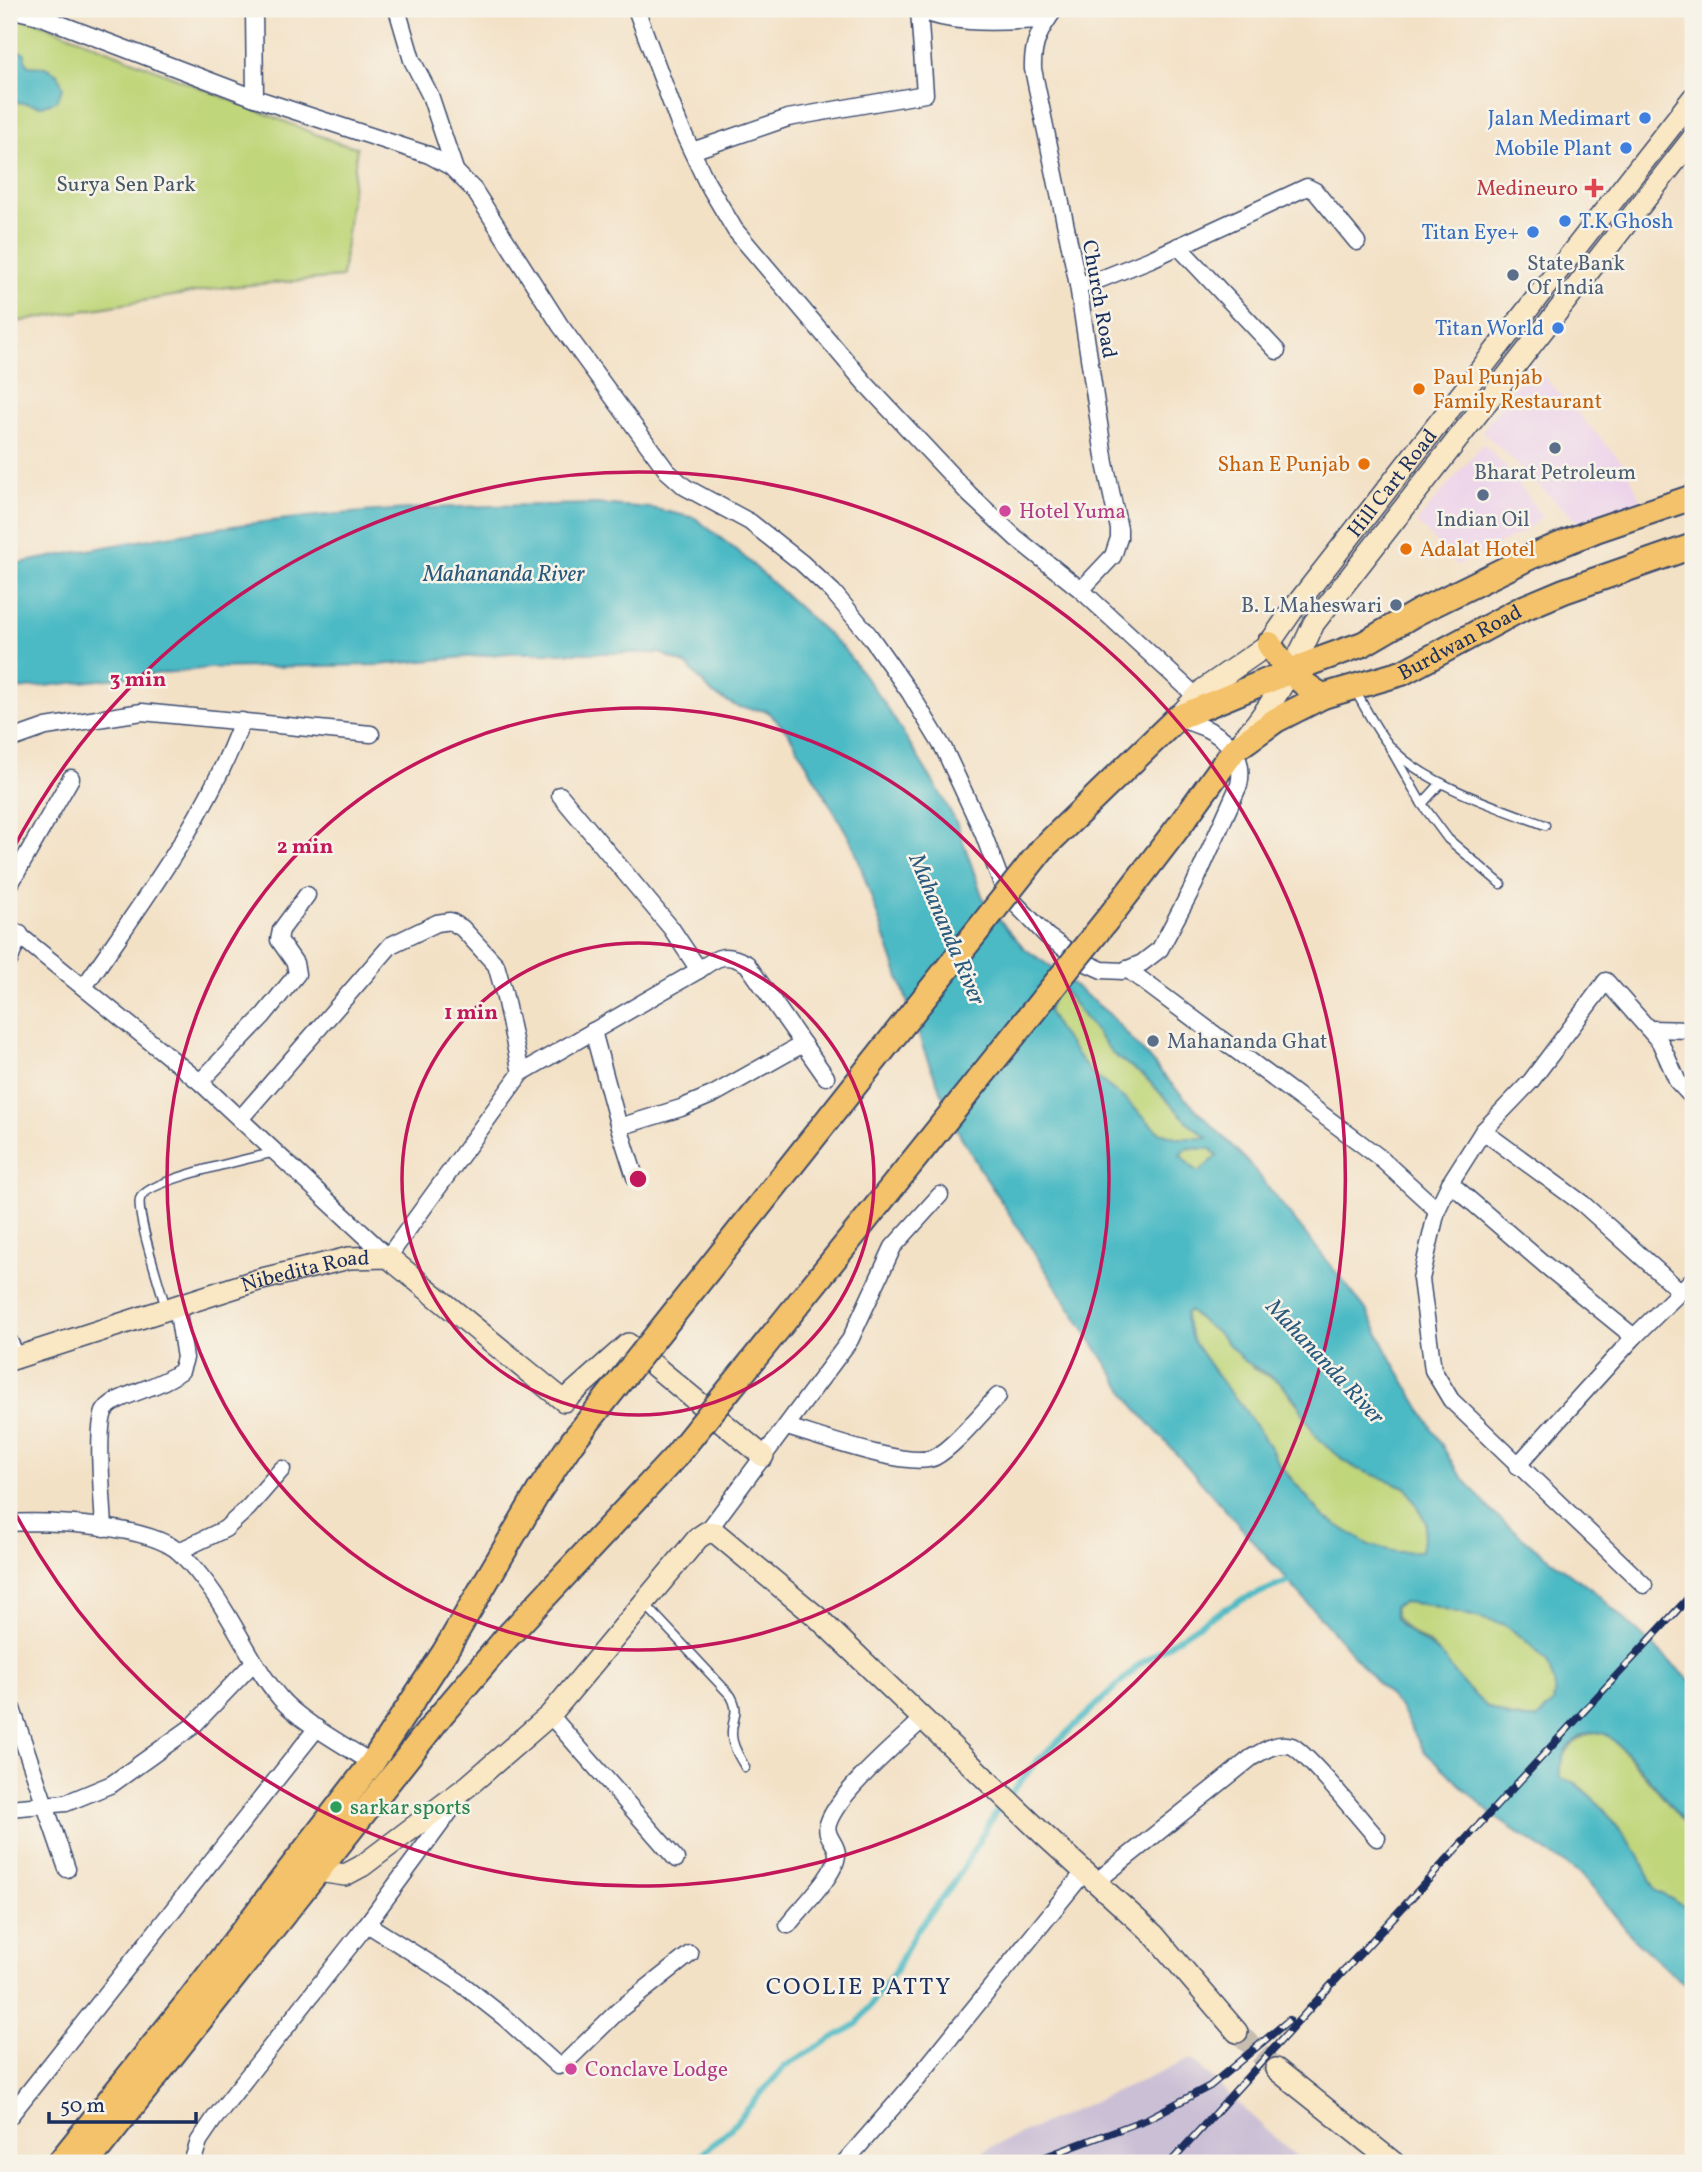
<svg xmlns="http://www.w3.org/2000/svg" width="1702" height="2172" viewBox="0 0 1702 2172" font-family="Vollkorn,serif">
  <rect width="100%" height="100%" fill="#f7f3e8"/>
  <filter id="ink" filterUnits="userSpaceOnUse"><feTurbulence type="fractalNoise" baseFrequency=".0143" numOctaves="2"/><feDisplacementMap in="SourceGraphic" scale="14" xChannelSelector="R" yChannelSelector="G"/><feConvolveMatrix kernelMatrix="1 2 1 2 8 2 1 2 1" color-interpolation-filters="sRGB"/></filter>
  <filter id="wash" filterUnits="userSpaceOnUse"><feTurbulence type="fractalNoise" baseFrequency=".00686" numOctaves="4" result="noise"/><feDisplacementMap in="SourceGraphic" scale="28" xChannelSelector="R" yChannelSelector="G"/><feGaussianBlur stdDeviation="1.57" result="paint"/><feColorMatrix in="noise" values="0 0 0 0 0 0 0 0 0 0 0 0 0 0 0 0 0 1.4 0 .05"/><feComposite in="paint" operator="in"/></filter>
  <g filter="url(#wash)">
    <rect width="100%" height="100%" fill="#f3e1c6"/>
    <g fill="#ecd1ea">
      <polygon points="1531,363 1626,466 1643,506 1583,528 1482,431"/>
      <polygon points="1483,444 1511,472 1542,517 1521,533 1457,565 1417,522"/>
    </g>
    <polygon fill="#cbbfd5" points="1191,2059 1302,2163 962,2163 991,2147"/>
    <g fill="#c0d67a" stroke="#6e826c" stroke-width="2">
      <polygon points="9,17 35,21 338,143 357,147 342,277 227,287 9,323"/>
      <polygon points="1057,982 1113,1054 1145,1077 1189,1123 1209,1139 1179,1138 1159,1132 1127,1101 1091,1073 1057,1028 1048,1011"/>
      <polygon points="1186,1148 1211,1149 1217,1156 1200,1171 1196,1171 1180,1155"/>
      <polygon points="1189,1311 1221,1336 1256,1370 1280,1382 1302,1410 1394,1483 1406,1487 1426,1522 1421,1551 1396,1552 1368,1545 1323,1516 1280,1465 1271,1449 1242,1406 1223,1384 1193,1341 1185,1319 1186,1313"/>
      <path d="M1404 1602 1430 1605 1503 1624 1523 1638 1547 1661 1555 1687 1553 1704 1537 1719C1520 1720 1505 1716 1490 1708 1463 1694 1453 1663 1430 1645 1415 1632 1397 1629 1394 1607Z"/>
      <path d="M1595 1732 1604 1733 1616 1742 1693 1833V1911L1656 1891 1632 1845 1600 1805 1576 1783 1560 1778C1556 1757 1575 1737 1595 1732Z"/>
    </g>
    <g fill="#4bbac4" stroke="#337491" stroke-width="2" fill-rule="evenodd">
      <polygon points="9,49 25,53 25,59 28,66 45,67 58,74 63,88 56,101 42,106 9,101"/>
      <path d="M596 504 651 508 695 518 741 554 843 648 883 701 937 788 957 824 984 901 998 918 1024 948 1055 970 1109 1014 1177 1090 1248 1162 1367 1311 1393 1362 1457 1471 1492 1512 1538 1550 1595 1592 1693 1683V1833C1675 1813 1622 1739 1602 1733 1579 1726 1556 1758 1560 1778L1575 1783 1600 1805 1638 1854 1656 1891 1693 1911V1990L1675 1976 1634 1939 1583 1876 1493 1816 1447 1772 1424 1751 1400 1708 1134 1406 980 1169 958 1131 926 1056 853 844 788 732 767 711 738 707 713 694 687 665 660 653H510L379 665 210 668 9 690V565C118 544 229 523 340 514 425 506 510 506 596 504ZM1057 982 1113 1054 1145 1077 1189 1123 1208 1138H1179L1159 1132 1127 1101 1091 1073 1057 1028 1048 1011ZM1186 1148 1211 1149 1217 1156 1200 1171H1196L1180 1155ZM1189 1311 1221 1336 1243 1360 1280 1382 1297 1402 1315 1435 1327 1447 1355 1468 1406 1487 1426 1522 1421 1551 1397 1552 1369 1545 1323 1516 1280 1466 1271 1449 1242 1406 1223 1384 1193 1341 1185 1319 1186 1313ZM1404 1602 1430 1605 1503 1624 1523 1638 1547 1661 1555 1687 1553 1704 1537 1719H1526L1509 1717 1488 1708 1463 1684 1441 1655 1400 1625 1395 1617 1394 1607Z"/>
    </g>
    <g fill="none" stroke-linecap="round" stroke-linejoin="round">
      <polyline stroke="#4bbac4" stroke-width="6" points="692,2163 731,2128 785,2066 857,2024 895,1971 915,1933 956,1880 994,1815 1036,1762 1139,1665 1204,1621 1239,1601 1294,1579"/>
    </g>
  </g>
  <g filter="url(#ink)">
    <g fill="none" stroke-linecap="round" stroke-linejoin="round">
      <polyline stroke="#c8bdb1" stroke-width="21" stroke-dasharray="21 10" stroke-linecap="butt" points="1237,2032 1276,2069"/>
      <defs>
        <g id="lane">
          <path d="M1354 689C1365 707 1375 728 1388 744 1419 782 1499 808 1545 825"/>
          <polyline points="1390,748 1422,804 1448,839 1501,884"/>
          <polyline points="1422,804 1441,783"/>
          <path d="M166 1309C161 1288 136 1216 140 1199 145 1180 253 1158 276 1152"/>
          <path d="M645 1604 731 1696C741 1714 731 1718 732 1735 732 1746 740 1758 745 1767"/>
        </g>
        <g id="street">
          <polyline points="9,9 39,16 255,98"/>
          <path d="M254 9 255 98 429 155 451 167 474 190 560 325 667 471 685 487 750 522 802 563 833 592 869 635 910 693 944 749 983 833 1002 884 1009 897 1047 936 1084 962 1102 970 1123 971 1142 963 1160 949 1194 885 1239 785C1248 745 1209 726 1177 719"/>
          <polyline points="397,9 412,60 430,95 455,170"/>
          <polyline points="636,9 679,124 706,181 735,230 864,382 970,495 1016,538 1081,590 1197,697"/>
          <path d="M917 9C957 27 1004 21 1047 20"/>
          <path d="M1055 9C1040 29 1032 44 1033 69L1078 285 1105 463 1119 529V538L1113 556 1081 590"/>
          <polyline points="692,151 788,118 925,94 919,10"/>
          <polyline points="1178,246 1277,351"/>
          <polyline points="1078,285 1101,279 1151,259 1307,187 1315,191 1357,242"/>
          <polyline points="9,740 46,727 142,712 371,734"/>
          <polyline points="560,795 671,928 699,970"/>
          <polyline points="9,886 71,778"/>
          <path d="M9 927 200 1082 388 1257 521 1073 699 970C718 956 726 952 747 964L826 1077"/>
          <polyline points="9,961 20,934"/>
          <polyline points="1127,969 1379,1157 1437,1210"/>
          <path d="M84 987C142 902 206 819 242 721"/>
          <polyline points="1649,1029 1693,1030"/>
          <polyline points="593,1031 619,1127 635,1177"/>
          <polyline points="200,1082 263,1016 297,974 295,963 279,940 281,930 307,895"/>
          <polyline points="240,1119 391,945 437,923 450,921 462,928 496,965 504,993 521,1073"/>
          <polyline points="619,1127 681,1108 714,1094 803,1044"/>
          <polyline points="1483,1131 1583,1204 1681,1292"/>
          <polyline points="1450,1183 1544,1264 1634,1337"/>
          <polyline points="9,1341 17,1357"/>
          <path d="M787 1427C816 1435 910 1470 935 1457 954 1447 981 1413 998 1396"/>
          <polyline points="1517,1466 1634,1337 1693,1279"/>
          <path d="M9 1523C48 1520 151 1525 180 1553 194 1566 213 1591 223 1608 242 1638 257 1671 280 1698 298 1720 347 1747 372 1763"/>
          <path d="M104 1528C103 1502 96 1434 104 1412 106 1408 111 1404 116 1401 137 1390 161 1386 181 1371L185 1358 177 1306"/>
          <polyline points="707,1532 850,1340 893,1247 940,1195"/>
          <polyline points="179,1551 225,1529 248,1508 282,1469"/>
          <polyline points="1644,1585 1451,1400 1433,1370 1421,1279 1437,1210 1450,1183 1483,1131 1531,1081 1606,981 1660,1042 1678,1082 1693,1098"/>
          <polyline points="9,1700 67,1869"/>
          <polyline points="550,1715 676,1859"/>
          <polyline points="9,1808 66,1803 112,1784 193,1726 254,1662"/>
          <path d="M1097 1881 1251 1758C1263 1751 1277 1741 1292 1746 1306 1752 1363 1822 1377 1838"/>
          <polyline points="367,1924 458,1981 505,2018 558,2066 565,2063 619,2010 690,1954"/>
          <path d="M788 1925C800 1909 837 1874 837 1854 837 1843 824 1836 828 1824 837 1794 898 1742 922 1720"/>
          <polyline points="9,2117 317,1728"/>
          <polyline points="192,2163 199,2141 214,2119 367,1924 459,1799"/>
          <polyline points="844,2163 912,2085 1085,1871"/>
        </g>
        <g id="secondary">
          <path id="s1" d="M1178 717 1204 689 1269 644 1294 608 1693 98"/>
          <path d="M1244 738C1274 704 1296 664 1314 623L1693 138"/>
          <path id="s2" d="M9 1360 258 1280 349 1258 388 1257 564 1401 628 1344 763 1456"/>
          <polyline points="318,1871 345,1875 362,1866 468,1786 550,1715 698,1538 707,1532 716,1533 817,1617 1043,1834 1154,1935 1237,2032"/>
          <polyline points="1276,2069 1394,2163"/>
        </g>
        <g id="primary">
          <path d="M1269 644C1283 666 1299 683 1323 696"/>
          <polyline points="1043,848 1177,718 1313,662 1363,644 1418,612 1530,557 1596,530 1693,497"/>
          <path id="s3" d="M1114 911 1180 825 1234 750 1276 720 1323 696 1402 673 1521 609 1564 591 1693 546"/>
          <polyline points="59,2163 185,2006 372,1763 444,1653 539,1491 572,1442"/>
          <polyline points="87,2163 441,1715 506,1638 675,1457"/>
        </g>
      </defs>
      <use href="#lane" stroke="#3b4a6e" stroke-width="11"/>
      <use href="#street" stroke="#3b4a6e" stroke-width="19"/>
      <use href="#secondary" stroke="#3b4a6e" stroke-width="24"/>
      <use href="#primary" stroke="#3b4a6e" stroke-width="28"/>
      <use href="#lane" stroke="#fff" stroke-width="8"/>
      <use href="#street" stroke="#fff" stroke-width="16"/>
      <use href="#secondary" stroke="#fae7c3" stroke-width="21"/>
      <use href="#primary" stroke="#f3c26a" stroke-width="24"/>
      <defs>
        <g id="rail">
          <polyline points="1029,2163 1147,2119 1210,2086 1289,2020"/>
          <polyline points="1170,2163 1332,1984 1693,1593"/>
        </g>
      </defs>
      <use href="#rail" stroke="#1b2f5e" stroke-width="8"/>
      <use href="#rail" stroke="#f7f3e8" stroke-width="5" stroke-dasharray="16" stroke-linecap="butt"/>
      <defs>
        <g id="primary-bridge">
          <polyline points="572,1442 1043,848"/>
          <polyline points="675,1457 1114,911"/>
        </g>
      </defs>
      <use href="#primary-bridge" stroke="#3b4a6e" stroke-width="28" stroke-linecap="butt"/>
      <use href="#primary-bridge" stroke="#f3c26a" stroke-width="24"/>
    </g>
  </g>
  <g fill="none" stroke="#c2185b" stroke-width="3.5">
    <circle cx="638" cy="1179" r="236"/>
    <circle cx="638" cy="1179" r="471"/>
    <path d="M11 853A707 707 0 1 1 11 1505"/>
  </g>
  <g fill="#3f7fe0" stroke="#f7f3e8" stroke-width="2.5">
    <circle cx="1645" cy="118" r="7"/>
    <circle cx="1626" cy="148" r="7"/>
    <circle cx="1565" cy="221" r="7"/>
    <circle cx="1533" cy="232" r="7"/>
    <circle cx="1558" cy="328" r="7"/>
  </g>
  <path fill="#e0444e" stroke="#f7f3e8" stroke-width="2.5" d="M1590.5 177.5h7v7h7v7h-7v7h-7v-7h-7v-7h7z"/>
  <g fill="#5c6f8a" stroke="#f7f3e8" stroke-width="2.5">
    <circle cx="1513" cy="275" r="7"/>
    <circle cx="1555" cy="448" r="7"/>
    <circle cx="1483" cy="495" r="7"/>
    <circle cx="1396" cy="605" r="7"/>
    <circle cx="1153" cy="1041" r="7"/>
  </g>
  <g fill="#e8710a" stroke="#f7f3e8" stroke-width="2.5">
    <circle cx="1419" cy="389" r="7"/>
    <circle cx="1364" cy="464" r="7"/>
    <circle cx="1406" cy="549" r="7"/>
  </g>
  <g fill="#d1479c" stroke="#f7f3e8" stroke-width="2.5">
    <circle cx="1005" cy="511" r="7"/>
    <circle cx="571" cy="2069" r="7"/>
  </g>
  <circle fill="#2e9e5b" stroke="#f7f3e8" stroke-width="2.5" cx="336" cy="1807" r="7"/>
  <g text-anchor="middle" stroke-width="5" stroke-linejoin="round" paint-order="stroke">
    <g font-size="21" fill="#366cbe" stroke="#f7f3e8" text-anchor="end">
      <text x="1631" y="125">Jalan Medimart</text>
      <text x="1612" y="155">Mobile Plant</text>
      <text x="1579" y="228" text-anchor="start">T.K Ghosh</text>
      <text x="1519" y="239">Titan Eye+</text>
      <text x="1544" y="335">Titan World</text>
    </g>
    <g font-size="21" fill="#445965" stroke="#f7f3e8">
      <text x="126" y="191">Surya Sen Park</text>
    </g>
    <g font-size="21" fill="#be3a42" stroke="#f7f3e8" text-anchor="end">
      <text x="1578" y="195">Medineuro</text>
    </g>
    <g font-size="21" fill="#4e5e75" stroke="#f7f3e8" text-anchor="start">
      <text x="1527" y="270">State Bank<tspan x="1527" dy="24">Of India</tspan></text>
      <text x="1555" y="479" text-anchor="middle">Bharat Petroleum</text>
      <text x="1483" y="526" text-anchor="middle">Indian Oil</text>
      <text x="1382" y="612" text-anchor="end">B. L Maheswari</text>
      <text x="1167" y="1048">Mahananda Ghat</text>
    </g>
    <g font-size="21" fill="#1b2f5e" stroke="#f7f3e8">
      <text transform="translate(1100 299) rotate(80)" y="7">Church Road</text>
      <text dy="7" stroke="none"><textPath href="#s1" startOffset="320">Hill Cart Road</textPath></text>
      <text dy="7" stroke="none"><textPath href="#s3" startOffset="453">Burdwan Road</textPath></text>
      <text dy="7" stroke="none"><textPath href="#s2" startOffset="310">Nibedita Road</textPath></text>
    </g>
    <g font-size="21" fill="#c56008" stroke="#f7f3e8" text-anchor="start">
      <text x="1433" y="384">Paul Punjab<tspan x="1433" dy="24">Family Restaurant</tspan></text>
      <text x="1350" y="471" text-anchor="end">Shan E Punjab</text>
      <text x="1420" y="556">Adalat Hotel</text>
    </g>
    <g font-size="21" fill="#b23c85" stroke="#f7f3e8" text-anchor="start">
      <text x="1019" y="518">Hotel Yuma</text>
      <text x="585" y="2076">Conclave Lodge</text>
    </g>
    <g font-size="21" fill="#27864d" stroke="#f7f3e8" text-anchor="start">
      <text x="350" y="1814">sarkar sports</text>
    </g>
    <g font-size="23" font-style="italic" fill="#29597d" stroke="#f7f3e8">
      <text x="504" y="581">Mahananda River</text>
      <text transform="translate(948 929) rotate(67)" y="8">Mahananda River</text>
      <text transform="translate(1326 1361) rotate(47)" y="8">Mahananda River</text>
    </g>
    <g font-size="24" letter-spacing="2" fill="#1b2f5e" stroke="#f7f3e8">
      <text x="859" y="1994">COOLIE PATTY</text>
    </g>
  </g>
  <circle cx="638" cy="1179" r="10" fill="#c2185b" stroke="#f7f3e8" stroke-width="3.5"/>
  <g font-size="21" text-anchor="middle" font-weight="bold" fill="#c2185b" stroke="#f7f3e8" stroke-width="5" stroke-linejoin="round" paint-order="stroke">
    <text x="138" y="686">3 min</text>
    <text x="305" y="853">2 min</text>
    <text x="471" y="1019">1 min</text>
  </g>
  <rect width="1702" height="2172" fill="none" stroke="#f7f3e8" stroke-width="35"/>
  <path d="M49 2112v10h147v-10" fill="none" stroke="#1b2f5e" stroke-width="3.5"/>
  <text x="60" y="2112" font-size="21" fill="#1b2f5e" stroke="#f7f3e8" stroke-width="5" paint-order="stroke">50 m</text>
</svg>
